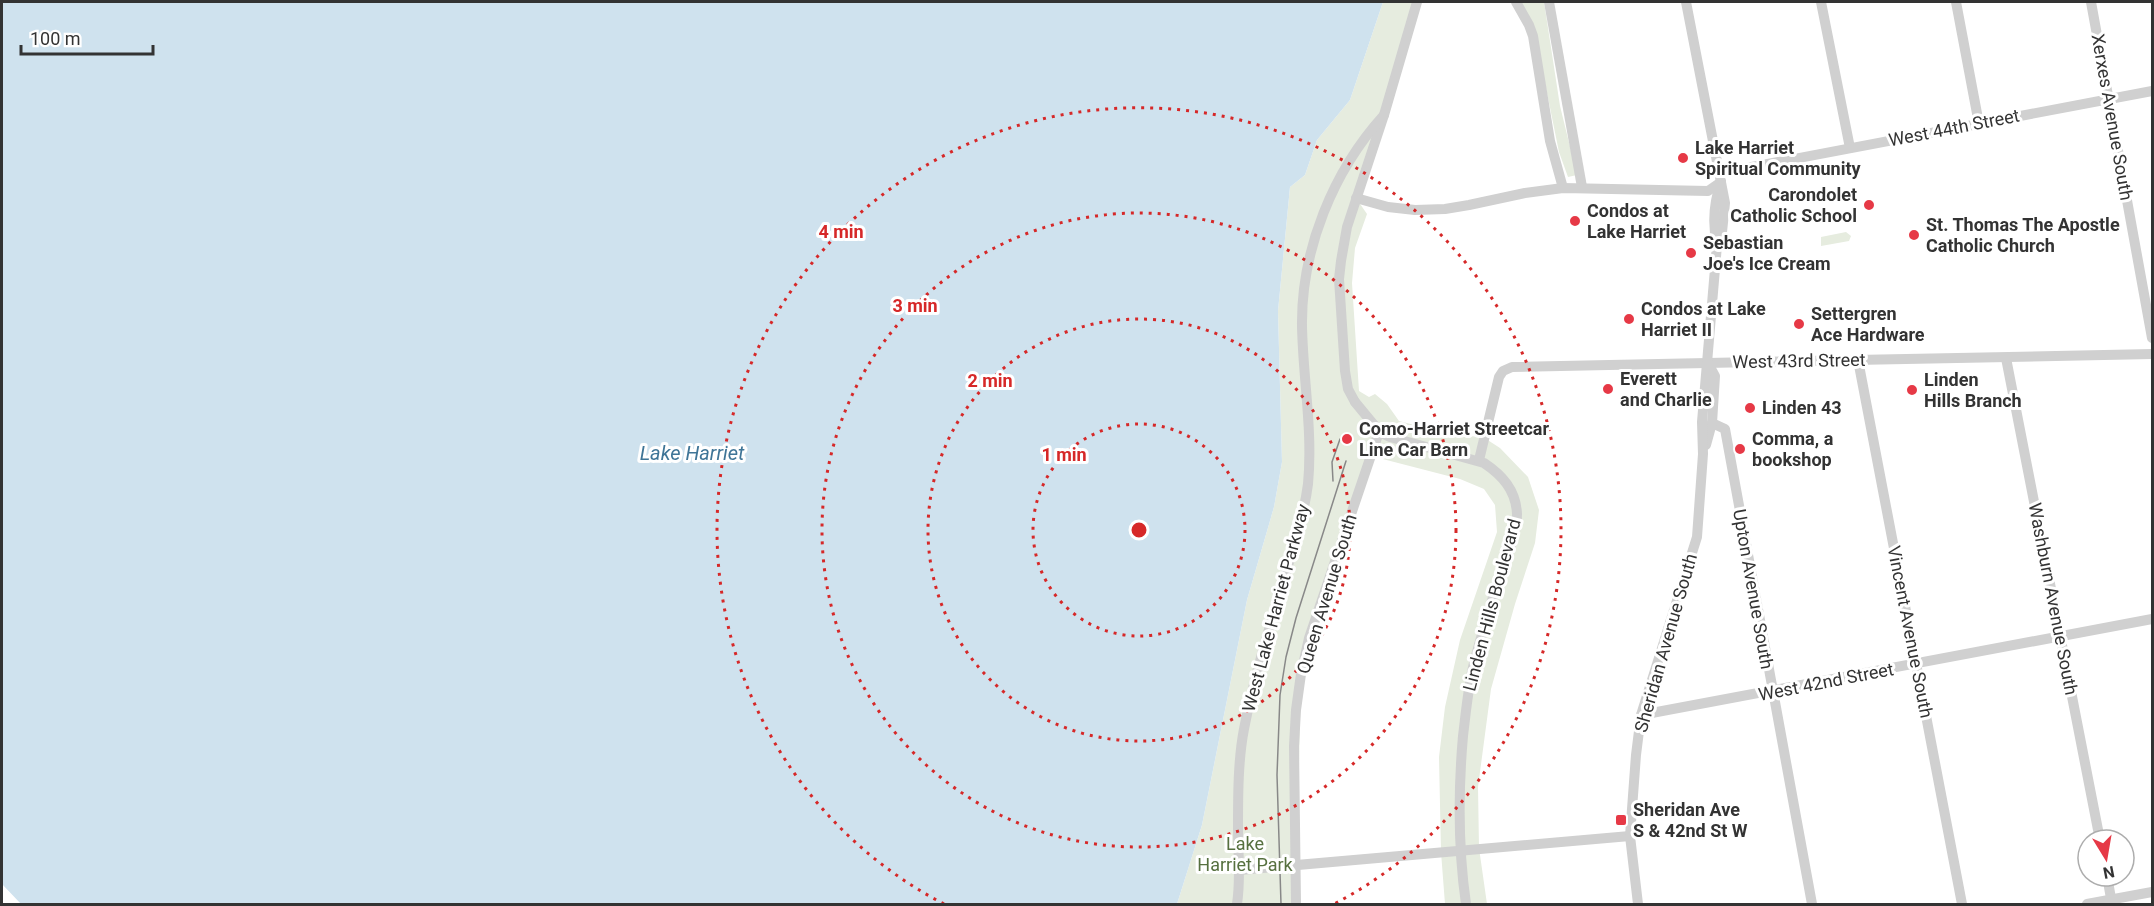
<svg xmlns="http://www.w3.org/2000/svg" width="2154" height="906" viewBox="0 0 2154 906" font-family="Roboto,sans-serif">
  <rect width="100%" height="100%" fill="#fff"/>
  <g fill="#e6ecdf">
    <polygon points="1383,2 1417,2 1356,198 1367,214 1355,248 1352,283 1359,391 1369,397 1375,394 1387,404 1399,421 1453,435 1483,437 1500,448 1528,477 1539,510 1535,543 1515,604 1491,689 1478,787 1479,848 1487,904 1445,904 1441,852 1439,757 1445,707 1460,640 1497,532 1495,505 1484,489 1460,479 1371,456 1301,674 1296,904 1177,904 1202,825 1247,600 1274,507 1282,462 1278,311 1290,187 1305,175 1317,140 1350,100"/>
    <polygon points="1521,2 1544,2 1560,106 1577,175 1568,177 1559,152 1533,24"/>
    <polygon points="1846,232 1851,236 1849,241 1821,246 1821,237"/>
  </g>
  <polygon fill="#cfe2ee" points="2,2 1383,2 1350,100 1317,140 1305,175 1290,187 1278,311 1282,462 1274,507 1247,600 1202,825 1177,904 21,904 2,884"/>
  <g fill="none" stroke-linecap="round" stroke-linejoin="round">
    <g stroke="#d0d0d0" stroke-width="10">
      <polyline points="1516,2 1529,25 1533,36 1550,141 1563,188"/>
      <polyline points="1549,2 1582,187"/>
      <polyline points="1686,2 1725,203 1722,232 1717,245"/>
      <polyline points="1821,2 1850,148"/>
      <polyline points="1956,2 1979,124"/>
      <polyline points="2091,2 2152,338"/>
      <polyline points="1720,173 2152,91"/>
      <polyline points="1356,198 1388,207 1415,210 1445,209 1469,205 1525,193 1563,188 1708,191 1721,182"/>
      <polyline points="2006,358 2100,840"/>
      <polyline points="1858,360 1962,904"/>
      <polyline points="1355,402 1348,389 1345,371 1339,279 1341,261 1347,227 1384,115 1417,2"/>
      <polyline points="1712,423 1725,429 1812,904"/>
      <path d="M1374 425 1379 432 1390 437 1484 463C1502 475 1516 490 1517 514 1517 538 1504 562 1497 584 1489 610 1481 637 1474 663 1468 687 1466 712 1463 736 1458 793 1458 848 1466 904"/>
      <polyline points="1706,445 1712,423 1715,376 1708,363"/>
      <polyline points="1479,460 1499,377 1503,371 1512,367 2152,354"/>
      <polyline points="1641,715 2152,619"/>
      <polyline points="1240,870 1630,836"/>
      <polyline points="2107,876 2112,904"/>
      <path d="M1237 904C1241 878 1238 854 1238 828 1238 796 1238 760 1244 729 1254 677 1270 626 1285 576 1294 545 1304 515 1308 484 1313 431 1303 379 1302 326 1301 250 1333 171 1384 115"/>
      <polyline points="1296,904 1294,746 1296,710 1301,674 1309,638 1379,432"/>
      <path d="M1638 904 1630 836 1636 755 1641 715 1697 537 1703 454 1702 422 1717 245C1712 223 1714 202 1721 182"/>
      <polyline points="2087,904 2152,892"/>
    </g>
    <g stroke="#888" stroke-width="1.5">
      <polyline points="1333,481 1332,462 1340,439"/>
      <polyline points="1281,904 1277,775 1280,695 1286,657 1296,618 1346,461"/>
    </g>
    <polyline stroke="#d0d0d0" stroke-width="10" points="1355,402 1374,425"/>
  </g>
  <g fill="none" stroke="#d62828" stroke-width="3" stroke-dasharray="3 6">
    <circle cx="1139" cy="530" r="106"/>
    <circle cx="1139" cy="530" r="211"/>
    <circle cx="1139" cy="530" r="317"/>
    <path d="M944 904A422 422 0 1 1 1334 904"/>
  </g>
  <g fill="#e63946" stroke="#fff" stroke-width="2">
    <circle cx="1683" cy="158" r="6"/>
    <circle cx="1869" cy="205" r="6"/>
    <circle cx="1575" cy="221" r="6"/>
    <circle cx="1914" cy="235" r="6"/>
    <circle cx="1691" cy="253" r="6"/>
    <circle cx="1629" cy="319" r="6"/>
    <circle cx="1799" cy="324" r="6"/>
    <circle cx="1608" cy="389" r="6"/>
    <circle cx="1912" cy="390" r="6"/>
    <circle cx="1750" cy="408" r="6"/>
    <circle cx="1347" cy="439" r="6"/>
    <circle cx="1740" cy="449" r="6"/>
    <rect x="1615" y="814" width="12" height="12" rx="3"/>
  </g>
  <g text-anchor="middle" stroke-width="6" stroke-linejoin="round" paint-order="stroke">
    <g font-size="18" fill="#333" stroke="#fff">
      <text transform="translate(2112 117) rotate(80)" y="6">Xerxes Avenue South</text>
      <text transform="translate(1954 128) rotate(-11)" y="6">West 44th Street</text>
      <text transform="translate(1799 361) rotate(-1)" y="6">West 43rd Street</text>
      <text transform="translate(1753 589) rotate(80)" y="6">Upton Avenue South</text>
      <text transform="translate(1327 594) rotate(-73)" y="6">Queen Avenue South</text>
      <text transform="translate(2053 599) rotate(79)" y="6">Washburn Avenue South</text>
      <text transform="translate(1492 605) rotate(-75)" y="6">Linden Hills Boulevard</text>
      <text transform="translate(1276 608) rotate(-75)" y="6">West Lake Harriet Parkway</text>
      <text transform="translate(1910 632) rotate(79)" y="6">Vincent Avenue South</text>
      <text transform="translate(1666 643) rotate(-74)" y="6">Sheridan Avenue South</text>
      <text transform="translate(1826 682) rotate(-11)" y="6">West 42nd Street</text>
    </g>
    <g font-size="18" font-weight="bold" fill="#333" stroke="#fff" text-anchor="start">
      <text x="1695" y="154">Lake Harriet<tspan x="1695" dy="21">Spiritual Community</tspan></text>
      <text x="1857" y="201" text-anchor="end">Carondolet<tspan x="1857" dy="21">Catholic School</tspan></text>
      <text x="1587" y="217">Condos at<tspan x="1587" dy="21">Lake Harriet</tspan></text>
      <text x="1926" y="231">St. Thomas The Apostle<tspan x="1926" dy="21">Catholic Church</tspan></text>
      <text x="1703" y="249">Sebastian<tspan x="1703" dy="21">Joe's Ice Cream</tspan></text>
      <text x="1641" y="315">Condos at Lake<tspan x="1641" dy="21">Harriet II</tspan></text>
      <text x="1811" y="320">Settergren<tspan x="1811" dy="21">Ace Hardware</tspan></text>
      <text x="1620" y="385">Everett<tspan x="1620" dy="21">and Charlie</tspan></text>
      <text x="1924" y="386">Linden<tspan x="1924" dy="21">Hills Branch</tspan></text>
      <text x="1762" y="414">Linden 43</text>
      <text x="1359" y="435">Como-Harriet Streetcar<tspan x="1359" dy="21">Line Car Barn</tspan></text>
      <text x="1752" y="445">Comma, a<tspan x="1752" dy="21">bookshop</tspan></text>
      <text x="1633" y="816">Sheridan Ave<tspan x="1633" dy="21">S &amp; 42nd St W</tspan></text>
    </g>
    <g font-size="18" fill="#56703f" stroke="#fff">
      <text x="1245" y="850">Lake<tspan x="1245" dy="21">Harriet Park</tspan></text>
    </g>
    <g font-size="20" font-style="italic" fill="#3f7597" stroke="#fff">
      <text x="692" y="460">Lake Harriet</text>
    </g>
  </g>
  <circle cx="1139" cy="530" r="9" fill="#d62828" stroke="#fff" stroke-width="3"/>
  <g font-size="18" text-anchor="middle" font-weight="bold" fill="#d62828" stroke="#fff" stroke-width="6" stroke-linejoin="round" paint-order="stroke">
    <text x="841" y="238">4 min</text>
    <text x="915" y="312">3 min</text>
    <text x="990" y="387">2 min</text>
    <text x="1064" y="461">1 min</text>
  </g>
  <rect width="2154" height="906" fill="none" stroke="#333333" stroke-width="6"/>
  <g transform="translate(2106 858) rotate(169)"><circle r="28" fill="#ffffff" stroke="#adadad" stroke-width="1.5"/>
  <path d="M0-4.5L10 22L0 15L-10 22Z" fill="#e63946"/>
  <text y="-9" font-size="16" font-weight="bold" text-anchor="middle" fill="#333333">N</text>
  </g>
  <path d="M21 45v9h132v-9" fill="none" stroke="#333333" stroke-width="3"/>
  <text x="30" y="45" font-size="18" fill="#333333" stroke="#ffffff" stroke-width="4.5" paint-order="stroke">100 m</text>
</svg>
